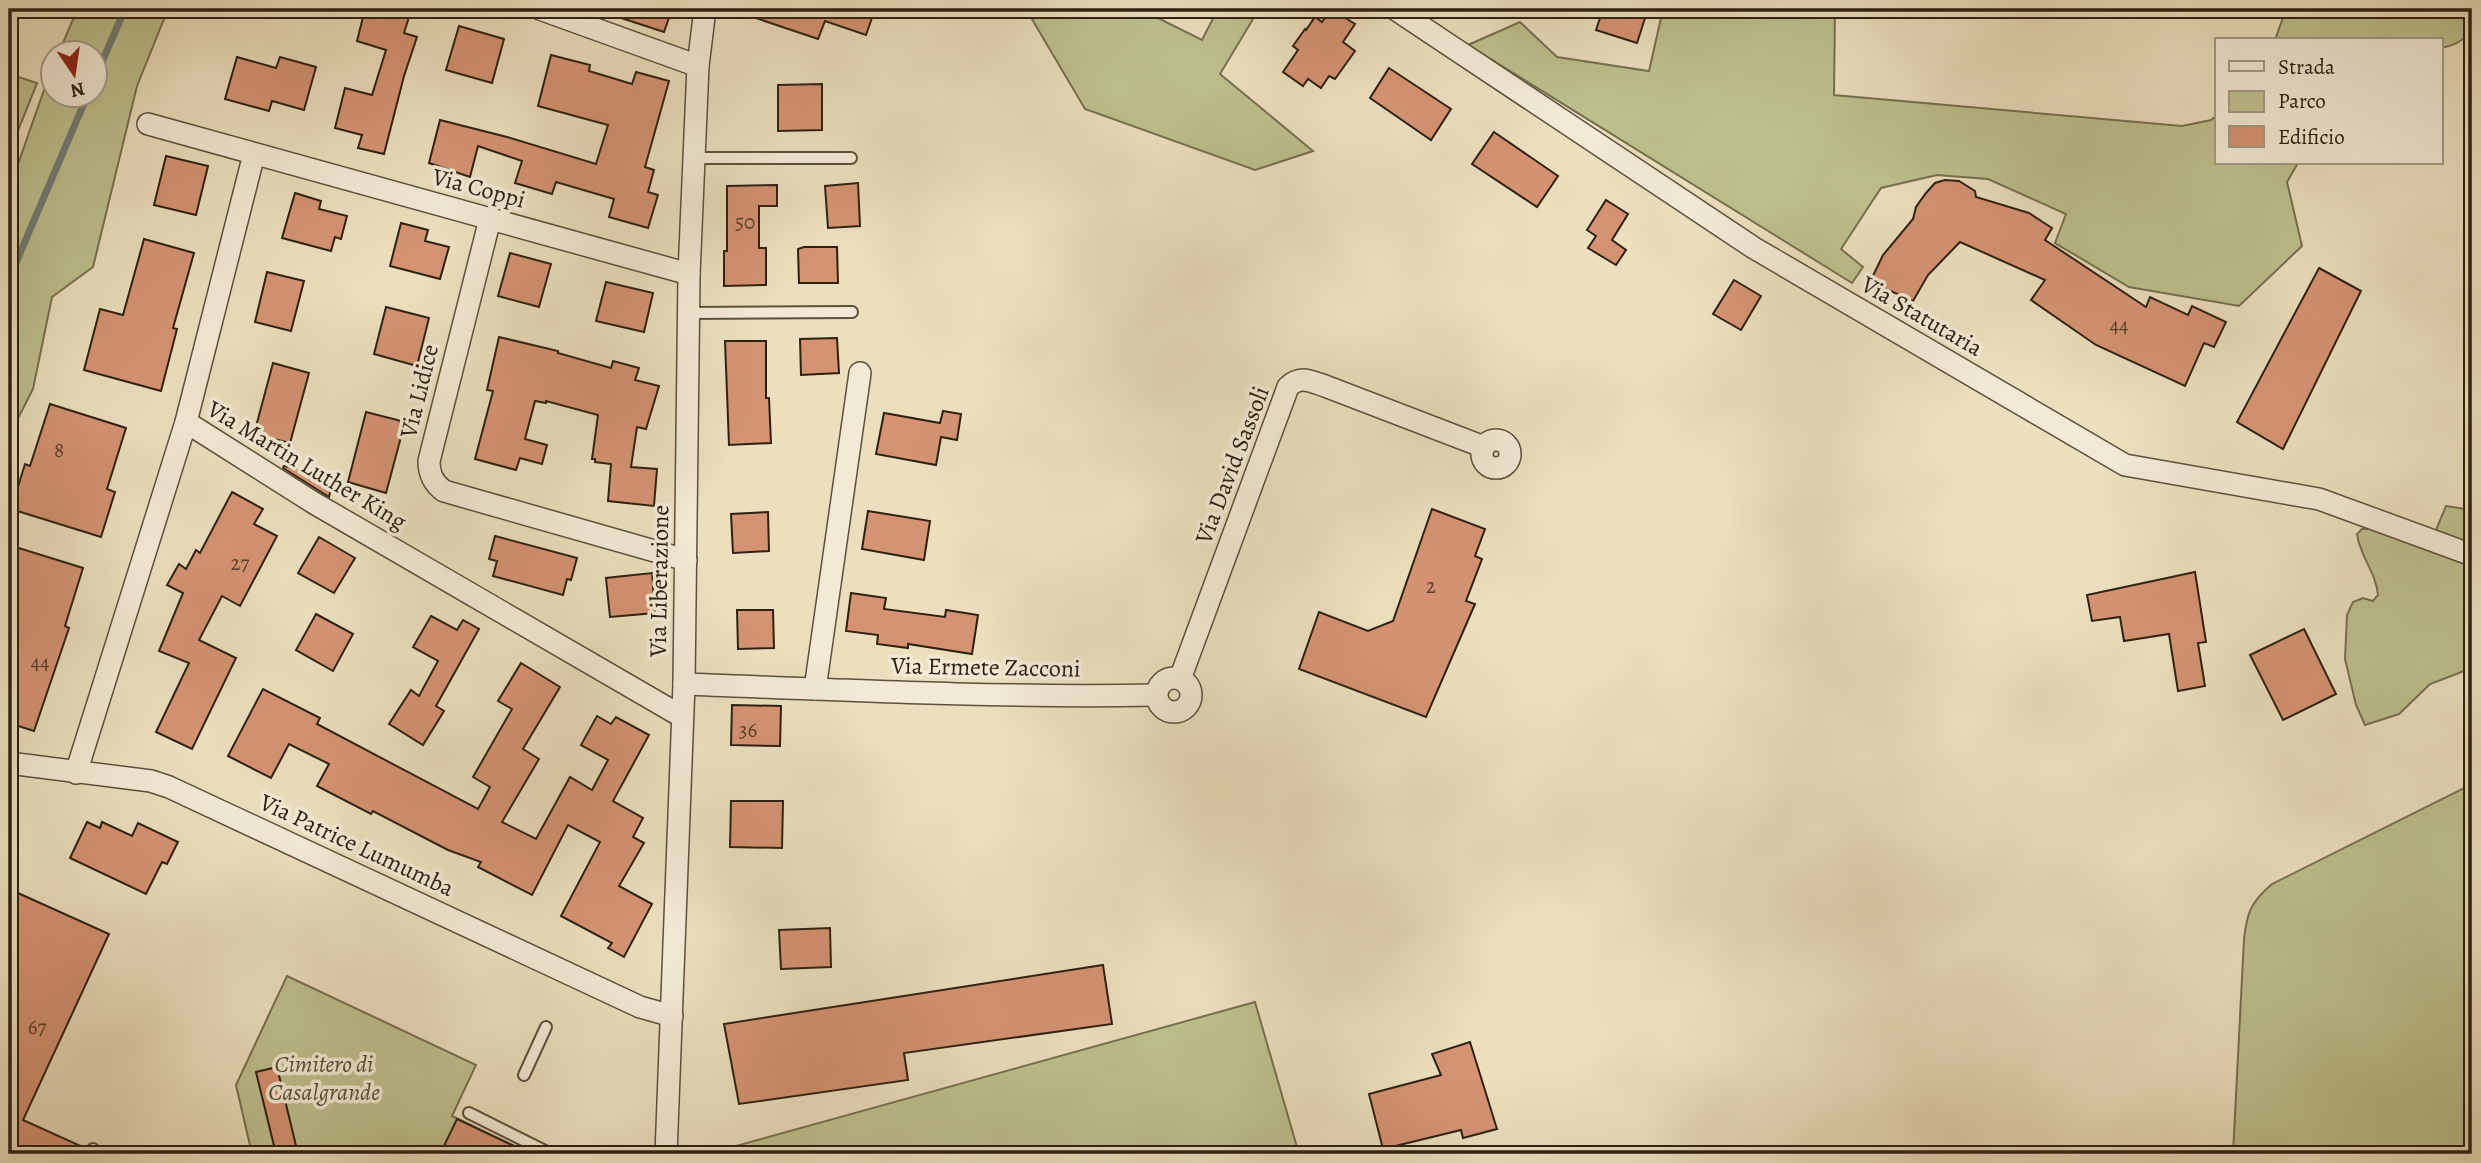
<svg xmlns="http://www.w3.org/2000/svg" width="2481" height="1163" viewBox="0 0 2481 1163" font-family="Alegreya,serif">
  <rect width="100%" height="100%" fill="#ebdfbe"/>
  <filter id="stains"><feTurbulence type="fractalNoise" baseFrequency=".00286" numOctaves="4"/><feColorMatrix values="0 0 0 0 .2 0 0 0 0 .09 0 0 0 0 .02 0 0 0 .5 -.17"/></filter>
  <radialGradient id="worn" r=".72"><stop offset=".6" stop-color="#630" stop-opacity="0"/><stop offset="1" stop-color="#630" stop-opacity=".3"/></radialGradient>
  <g fill="#bdc08e" stroke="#767050" stroke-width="2">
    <polygon points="74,9 168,9 137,86 93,267 52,297 33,389 9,436 9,190 52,67 52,94 94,94 94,52 59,52 77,10"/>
    <polygon points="1026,9 1140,9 1202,40 1218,9 1259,9 1220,74 1313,151 1255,170 1085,109"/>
    <polygon points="1663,9 1835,9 1834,95 2182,126 2211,120 2217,115 2217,163 2298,163 2287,182 2302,246 2239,306 2129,287 2055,243 2066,214 1988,179 1937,175 1881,188 1841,249 1863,267 1852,283 1468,45 1520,22 1557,57 1649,71"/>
    <path d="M2286 9H2472C2472 34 2466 43 2441 48V40H2275Z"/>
    <polygon points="9,74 37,83 13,143 9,141"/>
    <path d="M2446 506 2472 510V668L2430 684 2399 714 2365 725 2356 705 2345 659 2347 615 2353 602 2363 598 2373 601 2378 595C2376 572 2360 557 2357 534L2362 529H2376L2429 547Z"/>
    <path d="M2472 784V1154H2233L2244 939C2247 912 2251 902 2272 884Z"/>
    <polygon points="287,976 476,1065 452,1116 531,1154 252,1154 236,1085"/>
    <polygon points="1255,1002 1299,1154 707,1154"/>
  </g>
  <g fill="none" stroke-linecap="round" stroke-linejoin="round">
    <g stroke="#6f7d75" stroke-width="7">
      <polyline points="94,80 125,9"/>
      <polyline points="9,279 88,94"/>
    </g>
  </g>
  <g fill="#d59373" stroke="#2e2111" stroke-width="2">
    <polygon points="365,9 394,9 410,14 404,33 417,37 404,76 384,154 358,148 362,135 335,128 345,88 372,95 386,50 357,41"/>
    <polygon points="604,9 672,9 664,32 603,12"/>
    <polygon points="738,9 875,9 866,35 825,21 818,39 738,12"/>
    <polygon points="1331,9 1355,24 1343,42 1355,51 1335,79 1329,76 1321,88 1308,79 1303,86 1283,72 1298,50 1293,46 1305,29 1306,30 1315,17 1322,22"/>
    <polygon points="1603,9 1648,9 1637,43 1596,30"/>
    <polygon points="459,26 504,39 492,83 446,70"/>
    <polygon points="551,55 590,65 589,71 632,84 636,72 669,81 645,167 654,170 648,192 658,195 648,228 609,217 614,199 556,182 552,194 515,183 522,161 478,146 470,177 429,163 440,120 507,137 596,164 608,125 538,106"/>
    <polygon points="237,57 276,68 280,57 316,67 304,110 272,101 269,111 225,99"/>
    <polygon points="1389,68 1451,109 1431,140 1370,98"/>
    <polygon points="822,84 822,130 778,131 778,85"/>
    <polygon points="1494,132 1558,176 1537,207 1472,164"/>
    <polygon points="166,156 208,166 196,215 154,205"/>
    <polygon points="1945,180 1959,181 1975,191 1976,197 2029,213 2052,228 2045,240 2146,307 2150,297 2188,315 2192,306 2226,322 2214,347 2204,343 2185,386 2096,345 2031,300 2045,280 1960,242 1928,275 1913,301 1870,282 1883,255 1913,219 1916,207 1926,193 1935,183"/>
    <polygon points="858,183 860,226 828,228 825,186"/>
    <polygon points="777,185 777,206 759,206 759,248 766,248 766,285 724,286 724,251 727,251 727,186"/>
    <polygon points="295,193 321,201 319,209 347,216 341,239 335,237 331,251 282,238"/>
    <polygon points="1606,200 1628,214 1612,240 1626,250 1616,265 1588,248 1596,236 1587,230"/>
    <polygon points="401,223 428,230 425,241 449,247 440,279 390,266"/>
    <polygon points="144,239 194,253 173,328 177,329 161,391 84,370 100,309 123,315"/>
    <polygon points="804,247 837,247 838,283 799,283 798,249"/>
    <polygon points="510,253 551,264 539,307 498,296"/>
    <polygon points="2319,268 2361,291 2283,449 2237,422"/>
    <polygon points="267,272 304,281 291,331 255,322"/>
    <polygon points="1734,280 1761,296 1741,330 1713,314"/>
    <polygon points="606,282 653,293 644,332 596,321"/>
    <polygon points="386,307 429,318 417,366 374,354"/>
    <polygon points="499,337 558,351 558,353 611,368 613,361 639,368 635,380 659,386 646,429 637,427 631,467 657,469 654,506 608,501 611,464 595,462 595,459 592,459 598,415 546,401 546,403 535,401 525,439 547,445 542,464 520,458 516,470 475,459 493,391 487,390"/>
    <polygon points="837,338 839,373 801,375 800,339"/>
    <polygon points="725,341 766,341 766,398 769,398 771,443 729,445"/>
    <polygon points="273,363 309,373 290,443 254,434"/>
    <polygon points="50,404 126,428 107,489 115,492 101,537 11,509 25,464 30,466"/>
    <polygon points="943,411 961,414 957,440 941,437 936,465 876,454 884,413 940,423"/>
    <polygon points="366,412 405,422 386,493 348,482"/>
    <polygon points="284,466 334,477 329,497 283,468"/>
    <polygon points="232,492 263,509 254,524 277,536 240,606 222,596 199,640 236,658 192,749 156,732 189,663 159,651 183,593 167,585 179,564 186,569 196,550 200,553"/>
    <polygon points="1432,509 1485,529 1475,556 1482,559 1466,601 1475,604 1426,717 1299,669 1319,612 1368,631 1393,621"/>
    <polygon points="868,511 930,521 924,560 862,549"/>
    <polygon points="768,512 769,551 733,553 731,514"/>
    <polygon points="495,536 577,558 571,580 567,579 563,595 493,576 497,561 489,559"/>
    <polygon points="319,537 355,558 334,593 298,573"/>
    <polygon points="9,545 83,568 65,626 69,628 34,731 9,723"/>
    <polygon points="2195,572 2206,642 2198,643 2205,686 2178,691 2169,634 2124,641 2120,617 2092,621 2087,595"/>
    <polygon points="652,573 655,613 610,617 606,578"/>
    <polygon points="851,593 886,598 884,609 945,617 946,610 978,615 972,654 908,644 908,648 877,644 878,635 846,631"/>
    <polygon points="737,610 773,610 774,648 738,649"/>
    <polygon points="316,614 353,634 333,671 296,650"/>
    <polygon points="431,616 457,630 463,620 479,629 436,706 444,711 423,745 389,724 411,690 419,696 438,661 413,647"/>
    <polygon points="2304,629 2336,694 2283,720 2250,655"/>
    <polygon points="521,663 560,687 523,749 539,759 502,822 536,839 570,777 592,790 608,760 581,745 597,716 611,724 616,717 649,735 613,801 643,818 633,837 644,843 619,886 652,904 624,957 608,948 612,943 561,916 600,842 568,825 532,895 478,867 481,862 448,850 373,811 371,814 317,786 329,764 289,744 271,778 228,756 263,689 320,718 317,724 478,809 490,787 473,777 512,709 498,701"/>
    <polygon points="732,705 781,706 780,746 731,745"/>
    <polygon points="731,801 783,801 782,848 730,847"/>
    <polygon points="87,822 100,828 102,822 132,836 138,823 178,842 167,864 162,862 146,894 70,858"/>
    <polygon points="9,889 109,934 23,1120 85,1148 83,1154 9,1154"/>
    <polygon points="830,928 831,967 781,969 779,930"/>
    <polygon points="1103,965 1112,1024 904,1053 908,1080 739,1104 724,1024"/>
    <polygon points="1470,1042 1497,1129 1463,1138 1461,1130 1383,1149 1369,1094 1441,1075 1432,1054"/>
    <polygon points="277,1067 298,1154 276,1154 256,1072"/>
    <polygon points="457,1119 531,1154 440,1154"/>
  </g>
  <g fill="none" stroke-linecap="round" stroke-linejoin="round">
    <defs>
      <g id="service">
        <polyline points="695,158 851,158"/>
        <polyline points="688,313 852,312"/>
        <polyline points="524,1075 546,1027"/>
        <polyline points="469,1113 551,1154"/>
        <polyline points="91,1154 93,1149"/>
      </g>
      <g id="minor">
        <polyline points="540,9 698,66"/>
        <polyline points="1395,9 1754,248 2125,465 2319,499 2472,555"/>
        <polyline points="148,124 689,274"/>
        <path d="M490 219 429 461C429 474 433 483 444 491L686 560"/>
        <polyline points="186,422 314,503 681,716"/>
        <circle cx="1496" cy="454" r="14"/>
        <circle cx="1174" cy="695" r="17"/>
        <path d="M1180 679 1288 387C1300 375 1310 381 1325 386L1484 447"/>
        <path d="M684 684C841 690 999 698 1156 695"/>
        <polyline points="815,689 860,373"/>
        <polyline points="9,763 151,781 169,787 640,1007 672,1016"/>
        <polyline points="76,773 186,422 254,154"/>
        <polyline points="666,1154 684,684 689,274 698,66 705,9"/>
      </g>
    </defs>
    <use href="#service" stroke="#5d503c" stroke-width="14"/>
    <use href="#minor" stroke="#5d503c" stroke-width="24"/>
    <use href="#service" stroke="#f2ead5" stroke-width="10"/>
    <use href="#minor" stroke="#f2ead5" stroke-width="21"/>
  </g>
  <g text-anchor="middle" stroke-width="7" stroke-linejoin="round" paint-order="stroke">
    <g font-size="21" fill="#583e2a">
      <text x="745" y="229">50</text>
      <text x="2119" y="332">44</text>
      <text x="59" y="457">8</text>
      <text x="240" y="570">27</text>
      <text x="1431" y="593">2</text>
      <text x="40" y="669">44</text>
      <text x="748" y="737">36</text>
      <text x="37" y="1034">67</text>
    </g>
    <g font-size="24" fill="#2e2111" stroke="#f2ead5">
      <text transform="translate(479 188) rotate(15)" y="8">Via Coppi</text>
      <text transform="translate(1922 316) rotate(30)" y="8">Via Statutaria</text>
      <text transform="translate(419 391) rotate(-76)" y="8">Via Lidice</text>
      <text transform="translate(307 465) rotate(31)" y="8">Via Martin Luther King</text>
      <text transform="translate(1232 465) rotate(-69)" y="8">Via David Sassoli</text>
      <text transform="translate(659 581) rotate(-89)" y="8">Via Liberazione</text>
      <text transform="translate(986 667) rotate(1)" y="8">Via Ermete Zacconi</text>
      <text transform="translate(357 845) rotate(25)" y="8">Via Patrice Lumumba</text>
    </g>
    <g font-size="24" font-style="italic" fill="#595136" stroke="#f2ead5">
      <text x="324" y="1072">Cimitero di<tspan x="324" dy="28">Casalgrande</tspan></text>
    </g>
  </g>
  <rect width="2481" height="1163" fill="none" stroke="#ebdfbe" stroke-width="35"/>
  <rect x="10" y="10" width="2460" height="1142" fill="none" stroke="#2e2111" stroke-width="3.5"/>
  <rect x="18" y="18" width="2446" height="1128" fill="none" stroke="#2e2111" stroke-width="2"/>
  <rect x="2215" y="38" width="228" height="126" fill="#f2ead5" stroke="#a49a87" stroke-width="2"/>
  <rect x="2229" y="61" width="35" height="10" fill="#f2ead5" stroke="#a49a87" stroke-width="2"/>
  <text x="2278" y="74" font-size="21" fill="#2e2111">Strada</text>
  <rect x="2229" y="91" width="35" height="21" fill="#bdc08e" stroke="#a49a87" stroke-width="2"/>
  <text x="2278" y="108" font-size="21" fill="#2e2111">Parco</text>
  <rect x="2229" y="126" width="35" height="21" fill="#d59373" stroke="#a49a87" stroke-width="2"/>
  <text x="2278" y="144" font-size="21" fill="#2e2111">Edificio</text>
  <g transform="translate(74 74) rotate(167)"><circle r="33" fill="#f2ead5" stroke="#a49a87" stroke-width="2"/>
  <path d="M0-5L12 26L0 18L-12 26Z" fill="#8f2418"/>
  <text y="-10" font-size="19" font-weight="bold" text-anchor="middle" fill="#2e2111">N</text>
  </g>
  <rect width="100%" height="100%" filter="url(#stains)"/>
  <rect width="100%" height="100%" fill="url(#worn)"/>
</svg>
